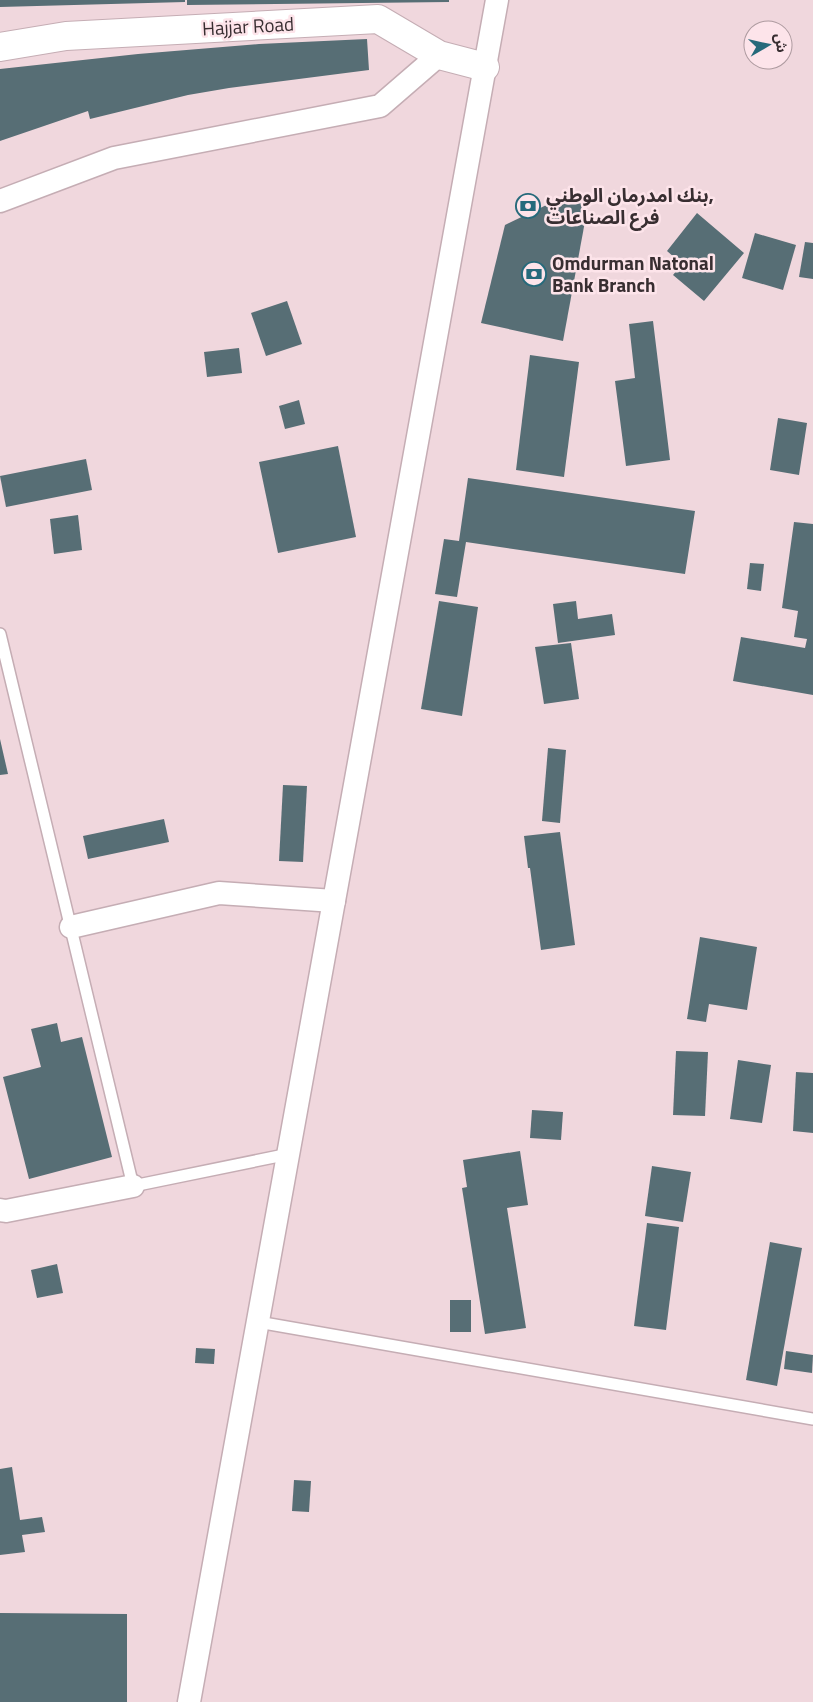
<svg xmlns="http://www.w3.org/2000/svg" width="813" height="1702" viewBox="0 0 813 1702" font-family="'Titillium Web','Noto Sans Arabic',sans-serif">
  <rect width="100%" height="100%" fill="#f0d7dd"/>
  <g fill="#576e75">
    <polygon points="0,0 185,0 185,2 0,7"/>
    <polygon points="187,0 449,0 449,2 187,5"/>
    <polygon points="367,39 369,70 229,88 188,95 90,119 88,111 0,141 0,69 138,54 259,44"/>
    <polygon points="561,198 588,205 563,341 481,323 505,225"/>
    <polygon points="697,213 744,253 704,301 673,275 682,264 667,251"/>
    <polygon points="755,233 796,245 783,290 742,278"/>
    <polygon points="805,242 813,243 813,279 799,277"/>
    <polygon points="287,301 302,344 266,356 251,313"/>
    <polygon points="653,321 670,460 626,466 615,381 635,378 629,324"/>
    <polygon points="239,348 242,373 207,377 204,352"/>
    <polygon points="530,355 579,362 564,477 516,470"/>
    <polygon points="299,400 305,424 285,429 279,406"/>
    <polygon points="778,418 807,423 799,475 770,470"/>
    <polygon points="338,446 356,537 278,553 259,462"/>
    <polygon points="86,459 92,490 6,507 0,476"/>
    <polygon points="468,478 695,511 685,574 466,542 457,597 435,594 444,539 459,541"/>
    <polygon points="78,515 82,550 54,554 50,519"/>
    <polygon points="794,522 813,524 813,695 733,681 741,637 805,648 807,639 794,637 798,611 782,608"/>
    <polygon points="750,563 764,564 761,591 747,589"/>
    <polygon points="439,601 478,607 462,716 421,709"/>
    <polygon points="576,601 578,619 612,614 615,635 558,643 553,604"/>
    <polygon points="571,643 579,699 544,704 535,647"/>
    <polygon points="0,739 8,774 0,775"/>
    <polygon points="548,748 566,750 560,823 542,821"/>
    <polygon points="283,785 307,786 303,862 279,861"/>
    <polygon points="164,819 169,842 88,859 83,836"/>
    <polygon points="560,832 575,945 541,950 530,868 528,868 524,836"/>
    <polygon points="700,937 757,947 747,1010 709,1004 706,1022 687,1019"/>
    <polygon points="57,1023 61,1042 82,1037 112,1157 29,1179 3,1077 41,1067 31,1029"/>
    <polygon points="676,1051 708,1052 705,1116 673,1115"/>
    <polygon points="738,1060 771,1065 762,1123 730,1119"/>
    <polygon points="796,1072 813,1073 813,1133 793,1131"/>
    <polygon points="532,1110 563,1112 561,1140 530,1138"/>
    <polygon points="520,1151 528,1205 507,1208 526,1328 485,1334 462,1188 467,1187 463,1160"/>
    <polygon points="652,1166 691,1172 683,1222 645,1216"/>
    <polygon points="647,1223 679,1227 666,1330 634,1326"/>
    <polygon points="770,1242 802,1248 777,1386 746,1380"/>
    <polygon points="57,1264 63,1293 37,1298 31,1270"/>
    <rect x="450" y="1300" width="21" height="32"/>
    <polygon points="196,1348 215,1349 214,1364 195,1363"/>
    <polygon points="786,1351 813,1355 812,1373 784,1369"/>
    <polygon points="12,1467 20,1520 42,1517 45,1532 22,1535 25,1552 0,1555 0,1469"/>
    <polygon points="294,1480 311,1481 309,1512 292,1511"/>
    <polygon points="0,1613 127,1614 127,1702 0,1702"/>
  </g>
  <g fill="none" stroke-linecap="round" stroke-linejoin="round">
    <defs>
      <g id="lane">
        <polyline points="0,634 133,1186 289,1154"/>
        <polyline points="258,1322 813,1419"/>
      </g>
      <g id="street">
        <polyline points="0,201 114,158 380,106 439,55"/>
        <polyline points="71,927 219,893 334,901"/>
        <polyline points="0,1210 6,1211 133,1186"/>
        <polyline points="189,1702 497,0"/>
      </g>
      <polyline id="secondary" points="0,47 66,36 378,19 439,55 485,67"/>
    </defs>
    <use href="#lane" stroke="#c5adb4" stroke-width="14"/>
    <use href="#street" stroke="#c5adb4" stroke-width="25"/>
    <use href="#secondary" stroke="#c5adb4" stroke-width="30"/>
    <use href="#lane" stroke="#fff" stroke-width="11"/>
    <use href="#street" stroke="#fff" stroke-width="22"/>
    <use href="#secondary" stroke="#fff" stroke-width="28"/>
  </g>
  <defs>
    <symbol id="bank-ring" viewBox="-11 -11 22 22"><circle r="9.5" fill="#fde4ea" stroke="#266a7b" stroke-width="1.5"/><path d="M-6-4H6V4H-6ZM0-2.3a2.3 2.3 0 1 0 0 4.6a2.3 2.3 0 1 0 0-4.6Z" fill="#266a7b"/></symbol>
  </defs>
  <g fill-rule="evenodd">
    <use href="#bank-ring" x="514" y="192" width="28" height="28"/>
    <use href="#bank-ring" x="520" y="260" width="28" height="28"/>
  </g>
  <g text-anchor="middle" stroke-width="5" stroke-linejoin="round" paint-order="stroke">
    <g font-size="19" fill="#382e31" stroke="#fde4ea">
      <text transform="translate(248 26) rotate(-3)" y="7">Hajjar Road</text>
    </g>
    <g font-size="19" font-weight="bold" fill="#382e31" stroke="#fde4ea" text-anchor="start">
      <text x="546" y="202">بنك امدرمان الوطني,<tspan x="546" dy="22">فرع الصناعات</tspan></text>
      <text x="552" y="270">Omdurman Natonal<tspan x="552" dy="22">Bank Branch</tspan></text>
    </g>
  </g>
  <g transform="translate(768 45) rotate(81)"><circle r="24" fill="#fde4ea" stroke="#ae9ba0"/>
  <path d="M0-4L9 19L0 12L-9 19Z" fill="#266a7b"/>
  <text y="-8" font-size="14" font-weight="bold" text-anchor="middle" fill="#382e31">ش</text>
  </g>
</svg>
